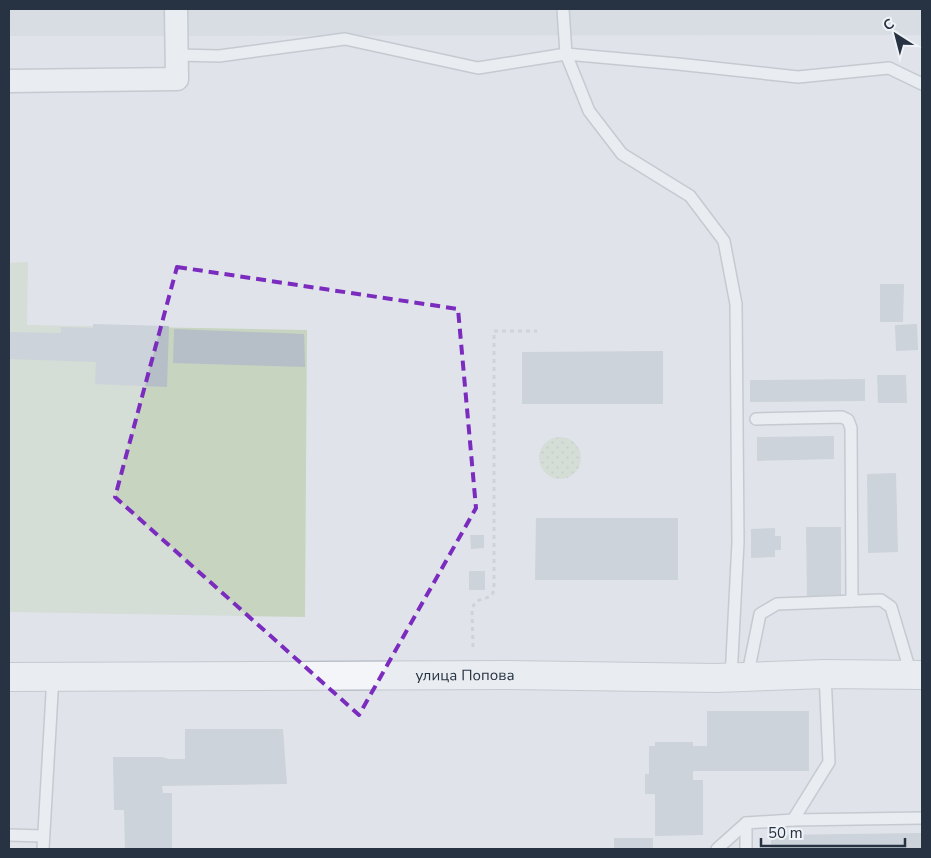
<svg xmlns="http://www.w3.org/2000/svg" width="931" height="858" viewBox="0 0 931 858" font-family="'Nunito Sans',sans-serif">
  <defs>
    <pattern id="grass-dots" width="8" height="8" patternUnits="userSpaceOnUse" patternTransform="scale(1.25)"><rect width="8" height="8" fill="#c7d4c0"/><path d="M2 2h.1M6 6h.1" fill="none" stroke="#abb6a6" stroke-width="1.8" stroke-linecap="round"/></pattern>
  </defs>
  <rect width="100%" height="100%" fill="#e0e4ea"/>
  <polygon fill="#cdd4dc" points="9,9 922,9 922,35 9,36"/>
  <circle fill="url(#grass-dots)" cx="560" cy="458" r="21"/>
  <polygon fill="#c7d4c0" points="28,262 27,325 307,330 305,617 9,612 9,263"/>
  <g fill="#b6bec7">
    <polygon points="880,284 904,284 903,322 880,322"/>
    <polygon points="93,324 169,326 167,387 95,384 96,362 9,359 9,332 61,333 61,327 93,328"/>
    <polygon points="917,324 918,350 896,351 895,325"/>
    <polygon points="174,329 304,334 305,367 173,363"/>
    <polygon points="663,351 663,404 522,404 522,352"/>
    <polygon points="877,375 906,375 907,403 878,403"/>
    <polygon points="865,379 865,401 750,402 750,380"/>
    <polygon points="834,436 834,459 757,461 757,437"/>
    <polygon points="896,473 898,552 868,553 867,474"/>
    <polygon points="536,518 678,518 678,580 535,580"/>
    <polygon points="806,527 841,527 841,599 807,600"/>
    <polygon points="775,528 775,536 781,536 781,550 775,550 775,557 751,558 751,529"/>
    <polygon points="470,535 484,535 484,548 471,549"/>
    <rect x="469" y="571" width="16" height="19"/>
    <polygon points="707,711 809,711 809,771 693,771 693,780 703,780 703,835 655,836 655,794 645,794 645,774 649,774 649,746 655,746 655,742 693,742 693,746 707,746"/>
    <polygon points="185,729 283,729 287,784 162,786 163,793 172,793 172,849 125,849 124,810 114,810 113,757 162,757 169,759 185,759"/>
    <polygon points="922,833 922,849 771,849 771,835"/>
    <rect x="614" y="838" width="39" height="11"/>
  </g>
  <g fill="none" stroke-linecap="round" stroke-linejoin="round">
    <defs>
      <g id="service">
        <polyline points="563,9 566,54 678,64 798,77 889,68 922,84"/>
        <polyline points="177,55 219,56 345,39 478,68 566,54 589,111 622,154 690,196 724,241 736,304 738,542 731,678"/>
        <polyline points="756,419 842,417 848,420 851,428 852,601"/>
        <polyline points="747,678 760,614 777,604 881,600 891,607 911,674"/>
        <polyline points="793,820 922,818"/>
        <polyline points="9,835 43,836"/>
        <polyline points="43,849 53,676"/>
        <polyline points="717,849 746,823"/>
        <polyline points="746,849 746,823 793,820 829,762 825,674"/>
      </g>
      <polyline id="minor" points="9,81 177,79 176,9"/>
      <g id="tertiary">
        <path id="s1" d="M9 677 508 675 716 678 825 674 922 675"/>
      </g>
    </defs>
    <use href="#service" stroke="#a5abb4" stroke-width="14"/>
    <use href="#minor" stroke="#a5abb4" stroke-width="25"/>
    <use href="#tertiary" stroke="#a5abb4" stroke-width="30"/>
    <path stroke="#babfc5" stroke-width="3" stroke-dasharray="4 4" stroke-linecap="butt" d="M473 647 472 610C475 597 483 601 492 595L494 590V331H537"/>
    <use href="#service" stroke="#f3f5f8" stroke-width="11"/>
    <use href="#minor" stroke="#f3f5f8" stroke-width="22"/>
    <use href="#tertiary" stroke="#f3f5f8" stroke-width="28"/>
  </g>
  <path d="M0 0H931V858H0ZM177 267 458 309 476 508 359 715 115 497Z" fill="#e0e4ea" fill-opacity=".55" fill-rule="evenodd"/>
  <path fill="none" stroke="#7b2cbf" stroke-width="4" stroke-dasharray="10 6" stroke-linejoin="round" d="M177 267 458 309 476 508 359 715 115 497Z"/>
  <g text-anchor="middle" stroke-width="4" stroke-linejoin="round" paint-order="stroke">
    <g font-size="15" fill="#273342" stroke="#eff3f7">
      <text dy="5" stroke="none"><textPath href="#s1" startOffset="456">улица Попова</textPath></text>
    </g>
  </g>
  <rect width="931" height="858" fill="none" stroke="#273342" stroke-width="20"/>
  <g transform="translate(896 35) rotate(324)" stroke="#eff3f7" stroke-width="4" paint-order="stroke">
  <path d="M0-4L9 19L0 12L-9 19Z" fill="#273342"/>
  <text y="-8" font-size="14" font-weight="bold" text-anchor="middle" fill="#273342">С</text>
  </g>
  <path d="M761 838v8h144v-8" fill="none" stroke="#273342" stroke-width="2.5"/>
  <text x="768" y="838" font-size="15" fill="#273342" stroke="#eff3f7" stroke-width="4" paint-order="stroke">50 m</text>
</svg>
